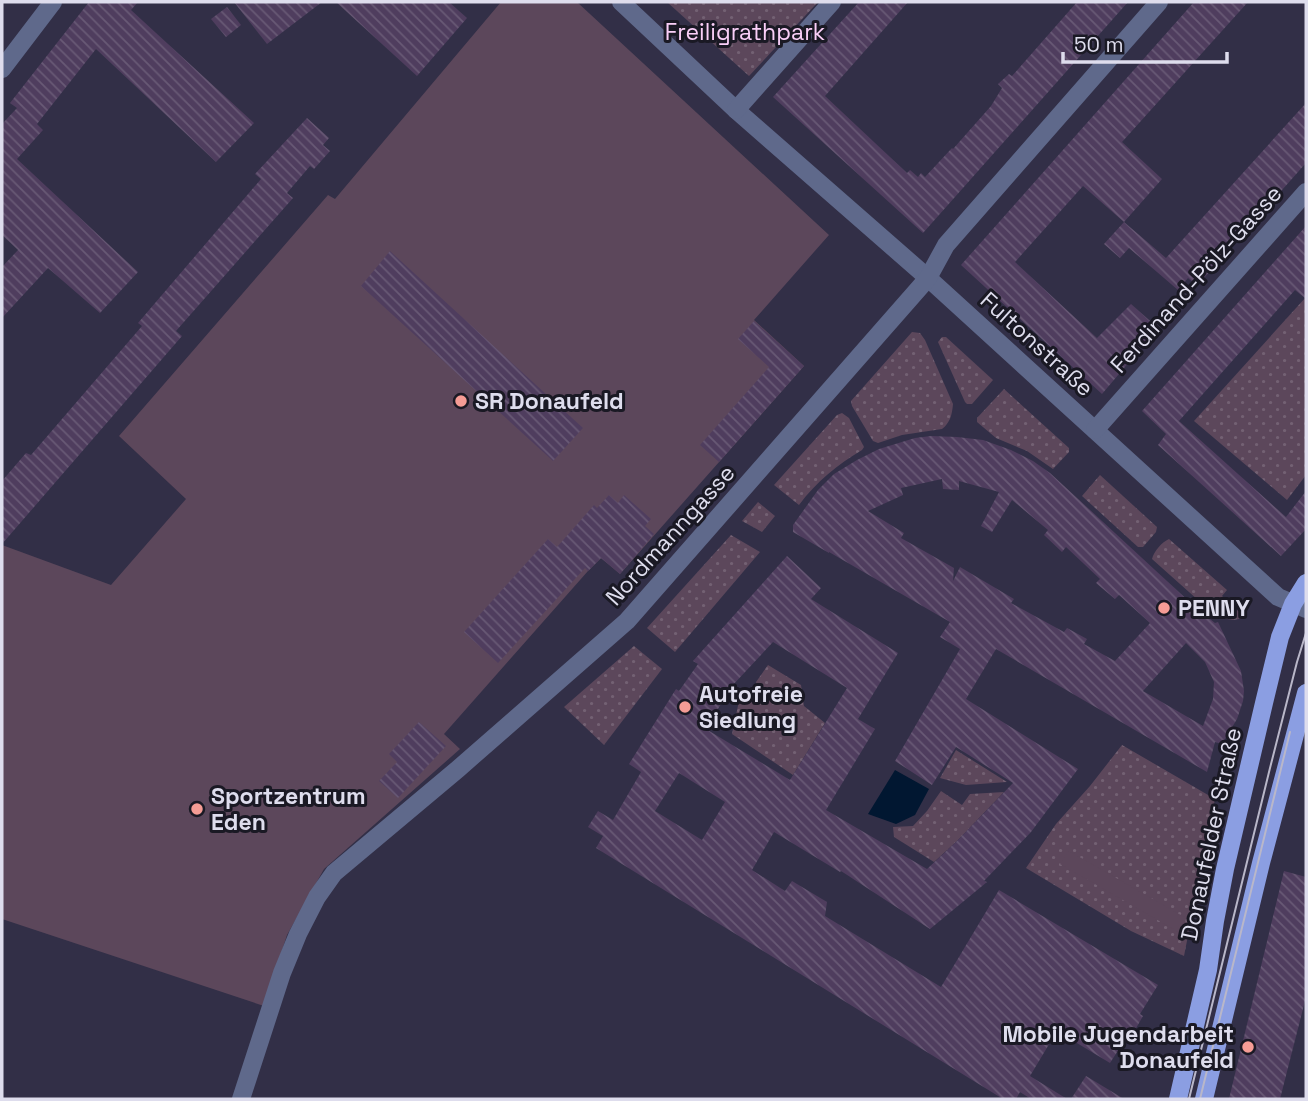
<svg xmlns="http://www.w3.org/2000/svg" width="1308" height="1101" viewBox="0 0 1308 1101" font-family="'Space Grotesk',sans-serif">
  <defs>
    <pattern id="grass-dots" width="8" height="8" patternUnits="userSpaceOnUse" patternTransform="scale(1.75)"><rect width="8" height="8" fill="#5c475b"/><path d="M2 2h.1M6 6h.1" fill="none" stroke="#736173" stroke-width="1.8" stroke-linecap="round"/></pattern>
    <pattern id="building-back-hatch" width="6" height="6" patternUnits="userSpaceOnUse" patternTransform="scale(1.75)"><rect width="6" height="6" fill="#4f3d5e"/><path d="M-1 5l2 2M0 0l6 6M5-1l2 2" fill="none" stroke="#685975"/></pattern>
  </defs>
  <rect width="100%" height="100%" fill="#322f47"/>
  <g fill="url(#grass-dots)">
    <polygon points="667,2 818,2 749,76"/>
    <polygon points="1306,297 1306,475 1287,500 1194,421"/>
    <path d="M912 332 920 333 925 340 953 404C952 415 950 423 942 429L902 435 878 443 873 441 852 406 851 401Z"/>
    <polygon points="942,337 946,337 993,380 972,404 967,404 965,402 938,342"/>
    <polygon points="1004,389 1069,448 1069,452 1053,469 1027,451 996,438 977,422 977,418"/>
    <path d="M842 413 849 418 864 447 862 450C837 465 817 481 799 505L774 485 837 415Z"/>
    <polygon points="1100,475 1157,527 1156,532 1143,547 1138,547 1082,496"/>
    <polygon points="758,502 775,516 762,532 742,521"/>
    <polygon points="731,535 760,552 675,652 647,628"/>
    <path d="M1169 539 1227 590 1222 596 1246 618 1233 620 1217 617 1152 559C1154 551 1162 542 1169 539Z"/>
    <polygon points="634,646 662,669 604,745 564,707"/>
    <polygon points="768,665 801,685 804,706 825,723 793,775 732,734 739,701 760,703 756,682"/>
    <polygon points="1122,745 1215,799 1184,956 1131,931 1026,868 1056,824 1090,786"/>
    <polygon points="956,750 1007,782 966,785 940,778"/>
    <polygon points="941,791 962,805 970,794 1004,792 957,841 934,862 894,837 893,827 913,826 927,811"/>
  </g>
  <g fill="#5c475b">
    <polygon points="501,2 577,2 829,235 754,320 804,366 620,574 601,558 588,571 444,734 460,749 324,869 287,935 264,1006 2,919 2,545 111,585 186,499 119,436 328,195 335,199"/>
    <polygon points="1069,851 1186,918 1182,934 1060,864"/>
  </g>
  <polygon fill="#011731" points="895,770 929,789 915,815 896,824 868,814"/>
  <g fill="url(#building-back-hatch)" fill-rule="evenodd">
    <polygon points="89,2 138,2 131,10 254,123 216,162 96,49 37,124 43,130 17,159 138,272 100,313 48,268 2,318 2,267 18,250 2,235 2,124 17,108 10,103"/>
    <polygon points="234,2 322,2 267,44"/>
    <polygon points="336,2 449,2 467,18 417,76"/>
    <polygon points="859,2 908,2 825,96 907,173 910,170 918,177 921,173 925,177 952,148 953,149 991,106 1002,88 998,84 1009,74 1012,76 1077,2 1128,2 923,233 773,97"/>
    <polygon points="1194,2 1248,2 1122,142 1162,179 1124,222 1083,186 1015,262 1097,338 1131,304 1158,328 1102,394 961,265"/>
    <polygon points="227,7 241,25 226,37 211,19"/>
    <polygon points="1306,103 1306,163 1197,286 1188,278 1178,290 1129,248 1120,258 1104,244 1124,222 1166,258"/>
    <polygon points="307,118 329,138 323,145 330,151 314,169 310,166 287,193 293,198 176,331 182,336 2,544 2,481 26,453 31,455 142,326 138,323 261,179 255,174"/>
    <polygon points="1306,226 1306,299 1295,290 1179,421 1286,517 1306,491 1306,529 1281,556 1158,445 1166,434 1142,411"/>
    <polygon points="390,251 583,428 553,461 361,286"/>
    <polygon points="754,321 804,366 719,462 700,445 769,367 738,339"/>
    <path d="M931 436 957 437 983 440 1011 450 1033 461 1050 473 1194 606 1215 623 1218 622 1241 671 1244 691 1243 701 1237 719 1222 744 1215 742 1207 772 996 649 966 699 1078 769 1031 832 984 881 987 882 930 929 841 871 840 872 774 832 752 870 785 891 792 881 827 902 825 916 941 987 999 890 1158 985 1140 1014 1143 1016 1131 1037 1128 1035 1110 1063 1057 1031 1030 1076 1067 1099H1031L1020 1092 1016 1099H1003L596 848 603 836 588 827 598 811 613 820 641 772 629 764 676 689 679 691 698 664 693 661 787 556 821 588 811 599 898 653 858 719 875 729 826 810 927 869 957 841 1013 783 956 747 932 785 895 761 960 649 940 637 950 622 829 552V553L793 532V525L818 490 834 474 857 460 879 449 915 438ZM942 479 943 489 959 490V481L999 492 981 526 992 532 1012 500 1048 530 1044 535 1062 552 1066 547 1100 579 1096 583 1115 599 1119 595 1150 623 1115 661 1084 644 1087 639 1067 628 1064 632 1011 603 1014 599 960 567 953 581 954 568 901 538 904 533 868 511 903 495 901 488ZM773 642 847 688 790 780 706 729 731 687ZM1186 643 1205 662 1214 682 1213 699 1203 726 1143 691ZM679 773 725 802 702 840 655 811Z"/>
    <polygon points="609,495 618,503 624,495 651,519 645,526 654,534 620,574 601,558 588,571 585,568 498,663 464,632 548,539 557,547 594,505 597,508"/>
    <polygon points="419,722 446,746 398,798 379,781 397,762 389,754"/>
    <polygon points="1284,871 1306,877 1306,997 1280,1099 1229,1099"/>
    <polygon points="1086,1076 1124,1099 1071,1099"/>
  </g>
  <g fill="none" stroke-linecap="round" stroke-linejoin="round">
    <g stroke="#5f698b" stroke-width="18">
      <polyline points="621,2 736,110 928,278 1278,597 1306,609"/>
      <polyline points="2,69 53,2"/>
      <polyline points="736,110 832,2"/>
      <polyline points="1095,430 1306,192"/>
      <polyline points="241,1099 282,973 298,934 317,897 334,873 458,769 627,621 928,278 946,245 1159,2"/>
    </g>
    <g stroke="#8b9ee2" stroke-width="18">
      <polyline points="1178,1099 1208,970 1215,921 1225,869 1264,703 1280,637 1293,604 1306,583"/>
      <polyline points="1204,1099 1261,863 1306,693"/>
    </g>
    <g stroke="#b9b7c9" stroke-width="2">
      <polyline points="1189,1099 1270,768 1297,662 1306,633"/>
      <polyline points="1200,1099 1290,732"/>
    </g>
  </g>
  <g fill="#f59c95" stroke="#1a1924" stroke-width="2.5">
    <circle cx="461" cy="401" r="7"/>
    <circle cx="1164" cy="608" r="7"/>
    <circle cx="685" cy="707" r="7"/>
    <circle cx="197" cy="809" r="7"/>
    <circle cx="1248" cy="1047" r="7"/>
  </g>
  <g text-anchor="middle" stroke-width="6" stroke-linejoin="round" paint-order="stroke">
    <g font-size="23" fill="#facff8" stroke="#1a1924">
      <text x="745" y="40">Freiligrathpark</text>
    </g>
    <g font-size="23" fill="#dedded" stroke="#1a1924">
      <text transform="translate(1196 279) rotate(-48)" y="8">Ferdinand-Pölz-Gasse</text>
      <text transform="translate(1037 344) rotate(42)" y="8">Fultonstraße</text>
      <text transform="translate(670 535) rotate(-48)" y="8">Nordmanngasse</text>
      <text transform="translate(1211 834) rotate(-78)" y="8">Donaufelder Straße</text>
    </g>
    <g font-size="23" font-weight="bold" fill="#dedded" stroke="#1a1924" text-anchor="start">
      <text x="475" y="409">SR Donaufeld</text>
      <text x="1178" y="616">PENNY</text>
      <text x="699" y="702">Autofreie<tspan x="699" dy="26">Siedlung</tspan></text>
      <text x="211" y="804">Sportzentrum<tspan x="211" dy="26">Eden</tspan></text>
      <text x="1234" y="1042" text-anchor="end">Mobile Jugendarbeit<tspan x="1234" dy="26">Donaufeld</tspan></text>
    </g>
  </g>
  <rect width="1308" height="1101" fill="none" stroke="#dedded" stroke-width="7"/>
  <path d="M1063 52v10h164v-10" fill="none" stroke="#dedded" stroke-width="3.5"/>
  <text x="1074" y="52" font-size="21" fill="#dedded" stroke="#1a1924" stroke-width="5" paint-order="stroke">50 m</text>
</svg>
